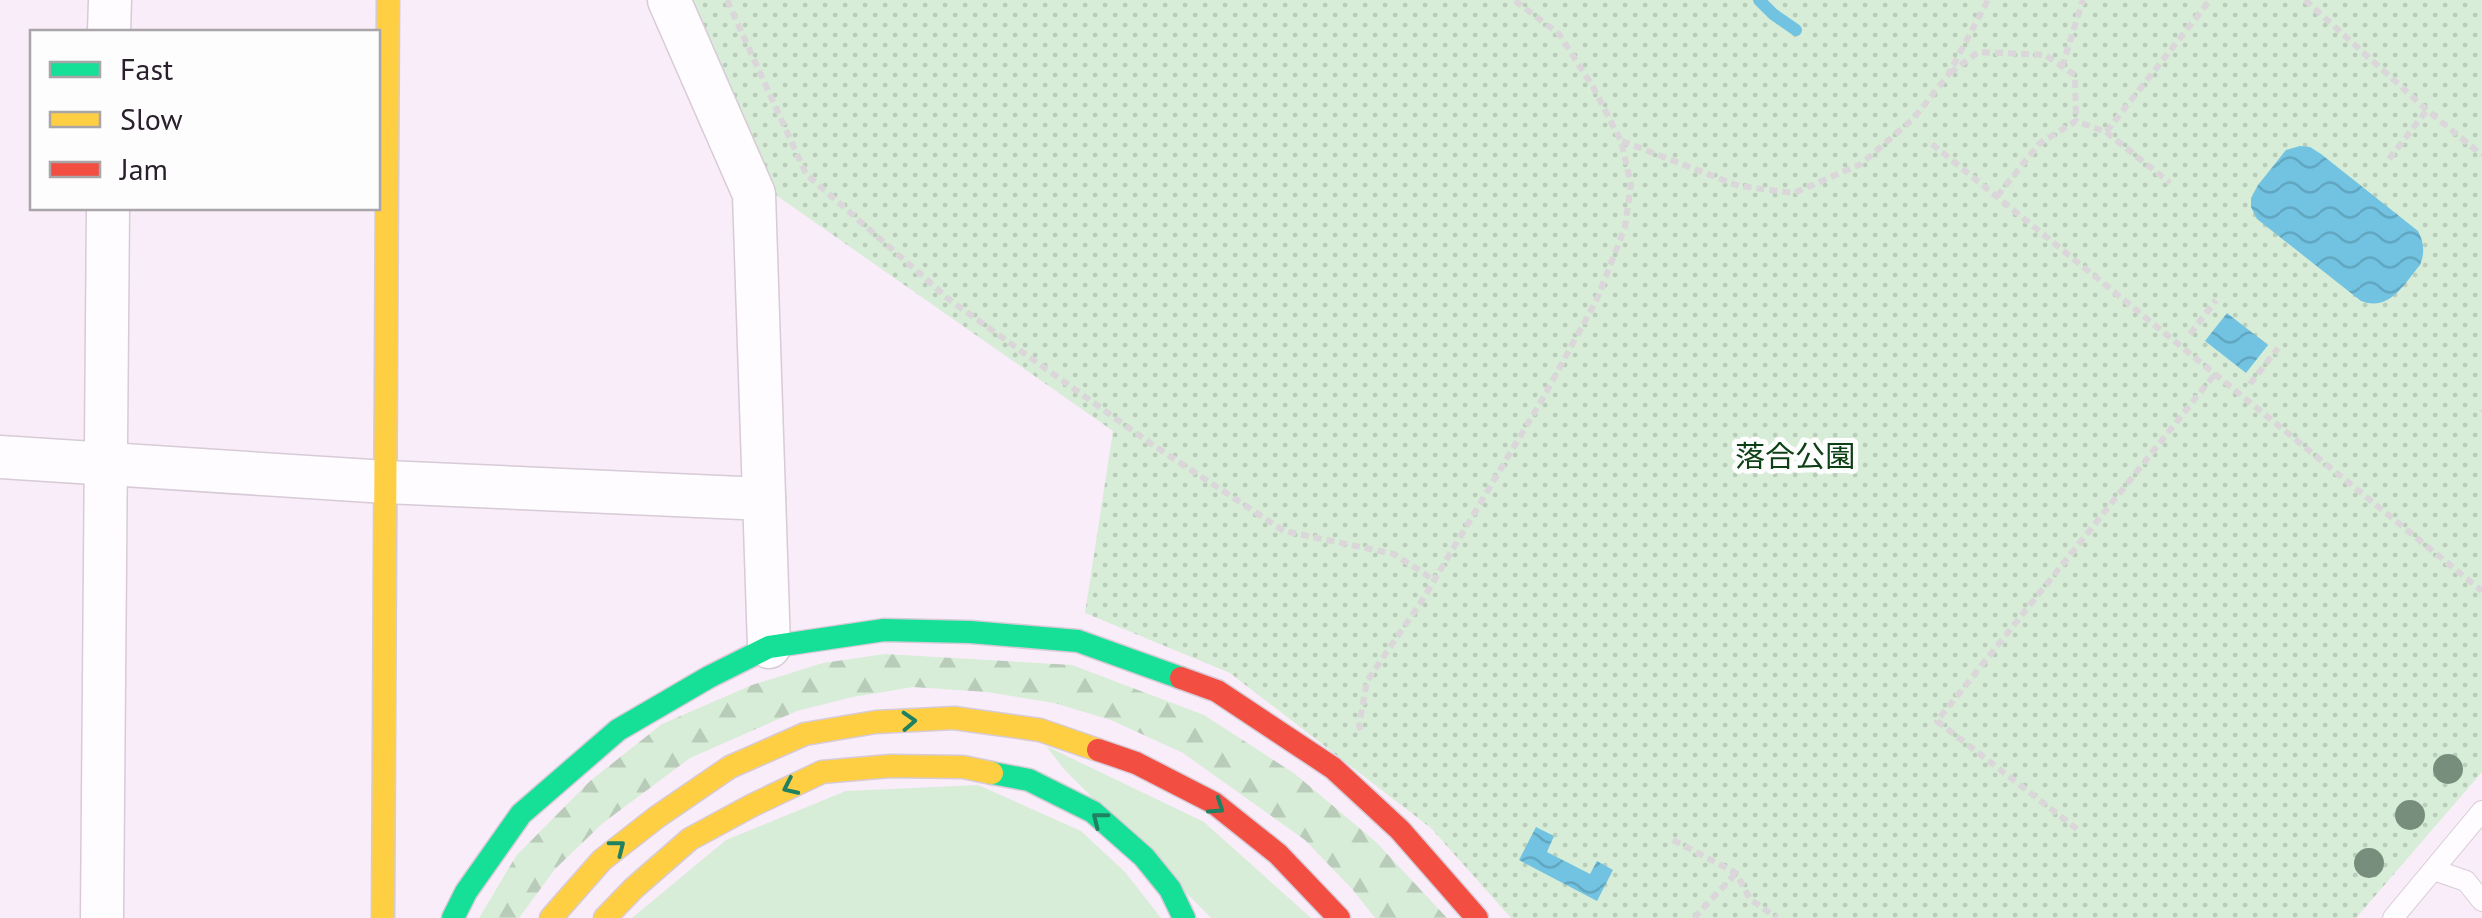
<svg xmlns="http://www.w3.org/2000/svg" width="2482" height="918" viewBox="0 0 2482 918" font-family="'PT Sans','Noto Sans JP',sans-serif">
  <defs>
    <pattern id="forest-firs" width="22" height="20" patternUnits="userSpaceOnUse" patternTransform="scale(2.5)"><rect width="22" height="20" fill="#d7edd7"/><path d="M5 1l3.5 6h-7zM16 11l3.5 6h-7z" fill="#b9cbb9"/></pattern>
    <pattern id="park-dots" width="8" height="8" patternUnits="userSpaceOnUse" patternTransform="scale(2.5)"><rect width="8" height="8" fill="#d7edd7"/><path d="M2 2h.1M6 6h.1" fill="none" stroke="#b9cbb9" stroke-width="1.8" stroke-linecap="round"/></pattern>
    <pattern id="water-waves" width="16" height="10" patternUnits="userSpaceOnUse" patternTransform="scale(2.5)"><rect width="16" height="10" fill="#71c3e1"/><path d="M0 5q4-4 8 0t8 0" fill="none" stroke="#62a7c1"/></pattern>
  </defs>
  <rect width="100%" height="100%" fill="#f9edf9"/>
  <g fill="#d7edd7">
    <polygon points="1046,746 1204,822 1311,918 1211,918 1064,769"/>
    <polygon points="978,785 1081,831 1125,872 1161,918 632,918 726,840 846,791"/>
  </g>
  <polygon fill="url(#forest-firs)" points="885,654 1072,665 1204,715 1295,774 1376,842 1447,918 1375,918 1353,890 1305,840 1183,753 1111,720 1054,703 987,692 913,687 853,697 797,711 690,758 603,823 555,869 519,918 479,918 516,856 590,781 662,724 752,685 823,663"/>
  <polygon fill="url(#park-dots)" points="691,0 2482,0 2482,772 2356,918 1511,918 1431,828 1230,673 1085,613 1113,431 773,193"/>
  <g fill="url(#water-waves)">
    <path d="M2300 146 2310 147 2321 154 2418 231C2424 242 2425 253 2420 265 2404 284 2390 312 2361 301L2257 219 2251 207V198L2258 185 2286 150Z"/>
    <polygon points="2227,313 2268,345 2246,373 2205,341"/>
    <polygon points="1536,827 1554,836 1547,852 1590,874 1597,861 1613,870 1597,901 1519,860"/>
  </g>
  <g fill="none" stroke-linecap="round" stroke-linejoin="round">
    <polyline stroke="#71c3e1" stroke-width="12" points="1759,0 1773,14 1796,30"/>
    <defs>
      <g id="lane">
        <polyline points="2434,870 2466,881 2482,901"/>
        <polyline points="2393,918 2482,811"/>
      </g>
      <g id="street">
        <polyline points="669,0 754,194 769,647"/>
        <polyline points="109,32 110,0"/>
        <polyline points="0,457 386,482 764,499"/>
        <polyline points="102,918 108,208"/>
      </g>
      <g id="fast">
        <polyline points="992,773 1029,780 1093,812 1144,857 1170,889 1184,918"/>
        <polyline points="453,918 466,892 521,814 618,730 709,677 769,647 884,630 970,632 1078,641 1181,678"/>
      </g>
      <g id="slow">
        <polyline points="383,918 388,0"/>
        <polyline points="551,918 602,860 657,817 730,767 805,734 876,722 954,718 1040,730 1098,750"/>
        <polyline points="605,918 634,888 690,839 753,805 822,772 890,766 963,767 992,773"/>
      </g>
      <g id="jam">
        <polyline points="1181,678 1217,691 1333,768 1400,830 1477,918"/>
        <polyline points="1098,750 1136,763 1214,803 1278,854 1339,918"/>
      </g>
    </defs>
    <use href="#lane" stroke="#d6cbd6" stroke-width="22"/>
    <use href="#street" stroke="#d6cbd6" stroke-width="45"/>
    <use href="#fast" stroke="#d6cbd6" stroke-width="25"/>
    <use href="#slow" stroke="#d6cbd6" stroke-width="25"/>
    <use href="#jam" stroke="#d6cbd6" stroke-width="25"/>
    <g stroke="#dad6da" stroke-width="6" stroke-dasharray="8 5" stroke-linecap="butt">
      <polyline points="727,0 806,174 951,301 1150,443 1284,531 1394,554 1434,580"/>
      <polyline points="2305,0 2427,110 2482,155"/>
      <polyline points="2062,67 2083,0"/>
      <polyline points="1950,73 1978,52 2045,55 2075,75 2076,121"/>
      <polyline points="2106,132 2170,183"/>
      <polyline points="1622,141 1739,186 1794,193 1861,164 1914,118 1948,75 1988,0"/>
      <polyline points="1932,144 2482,591"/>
      <polyline points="2389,159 2427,110"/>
      <polyline points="1997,196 2040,143 2076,121 2106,132 2210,0"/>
      <polyline points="2190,334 2216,300"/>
      <polyline points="2250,384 2278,348"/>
      <polyline points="2481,412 2482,411"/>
      <polyline points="1361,730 1359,726 1367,681 1423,599 1543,398 1597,299 1625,227 1631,184 1621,141 1593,87 1559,34 1514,0"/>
      <polyline points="2077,829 1937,721 2215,374"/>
      <polyline points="1673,840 1736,873 1750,899 1777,918"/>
      <polyline points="1694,918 1736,873"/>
    </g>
    <use href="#lane" stroke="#fefcfe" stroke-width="20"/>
    <use href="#street" stroke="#fefcfe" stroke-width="42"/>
    <use href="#fast" stroke="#16e098" stroke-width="22"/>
    <use href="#slow" stroke="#ffcf43" stroke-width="22"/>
    <use href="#jam" stroke="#f24e42" stroke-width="22"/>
  </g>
  <g fill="#788e7c">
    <circle cx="2448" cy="769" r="15"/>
    <circle cx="2410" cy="815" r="15"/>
    <circle cx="2369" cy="863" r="15"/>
  </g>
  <defs><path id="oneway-chevron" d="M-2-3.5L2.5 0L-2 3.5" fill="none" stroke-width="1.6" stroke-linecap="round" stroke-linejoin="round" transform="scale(2.5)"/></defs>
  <g stroke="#208062">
    <use href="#oneway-chevron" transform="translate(909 721) rotate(-3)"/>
    <use href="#oneway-chevron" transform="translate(790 787) rotate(155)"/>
    <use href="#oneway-chevron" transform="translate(1217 807) rotate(34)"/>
    <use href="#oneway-chevron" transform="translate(1099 819) rotate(-142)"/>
    <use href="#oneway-chevron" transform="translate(618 847) rotate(-38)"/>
  </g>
  <g text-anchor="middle" stroke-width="10" stroke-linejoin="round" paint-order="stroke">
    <g font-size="30" fill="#0e4015" stroke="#fdfdfd">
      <text x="1795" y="467">落合公園</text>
    </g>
  </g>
  <rect x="30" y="30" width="350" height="180" fill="#fdfdfd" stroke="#a9a5a9" stroke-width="2.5"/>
  <rect x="50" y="62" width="50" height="15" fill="#16e098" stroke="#a9a5a9" stroke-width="2.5"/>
  <text x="120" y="80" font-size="30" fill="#2a202b">Fast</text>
  <rect x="50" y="112" width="50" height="15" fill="#ffcf43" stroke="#a9a5a9" stroke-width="2.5"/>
  <text x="120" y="130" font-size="30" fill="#2a202b">Slow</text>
  <rect x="50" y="162" width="50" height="15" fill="#f24e42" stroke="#a9a5a9" stroke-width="2.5"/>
  <text x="120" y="180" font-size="30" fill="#2a202b">Jam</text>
</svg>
